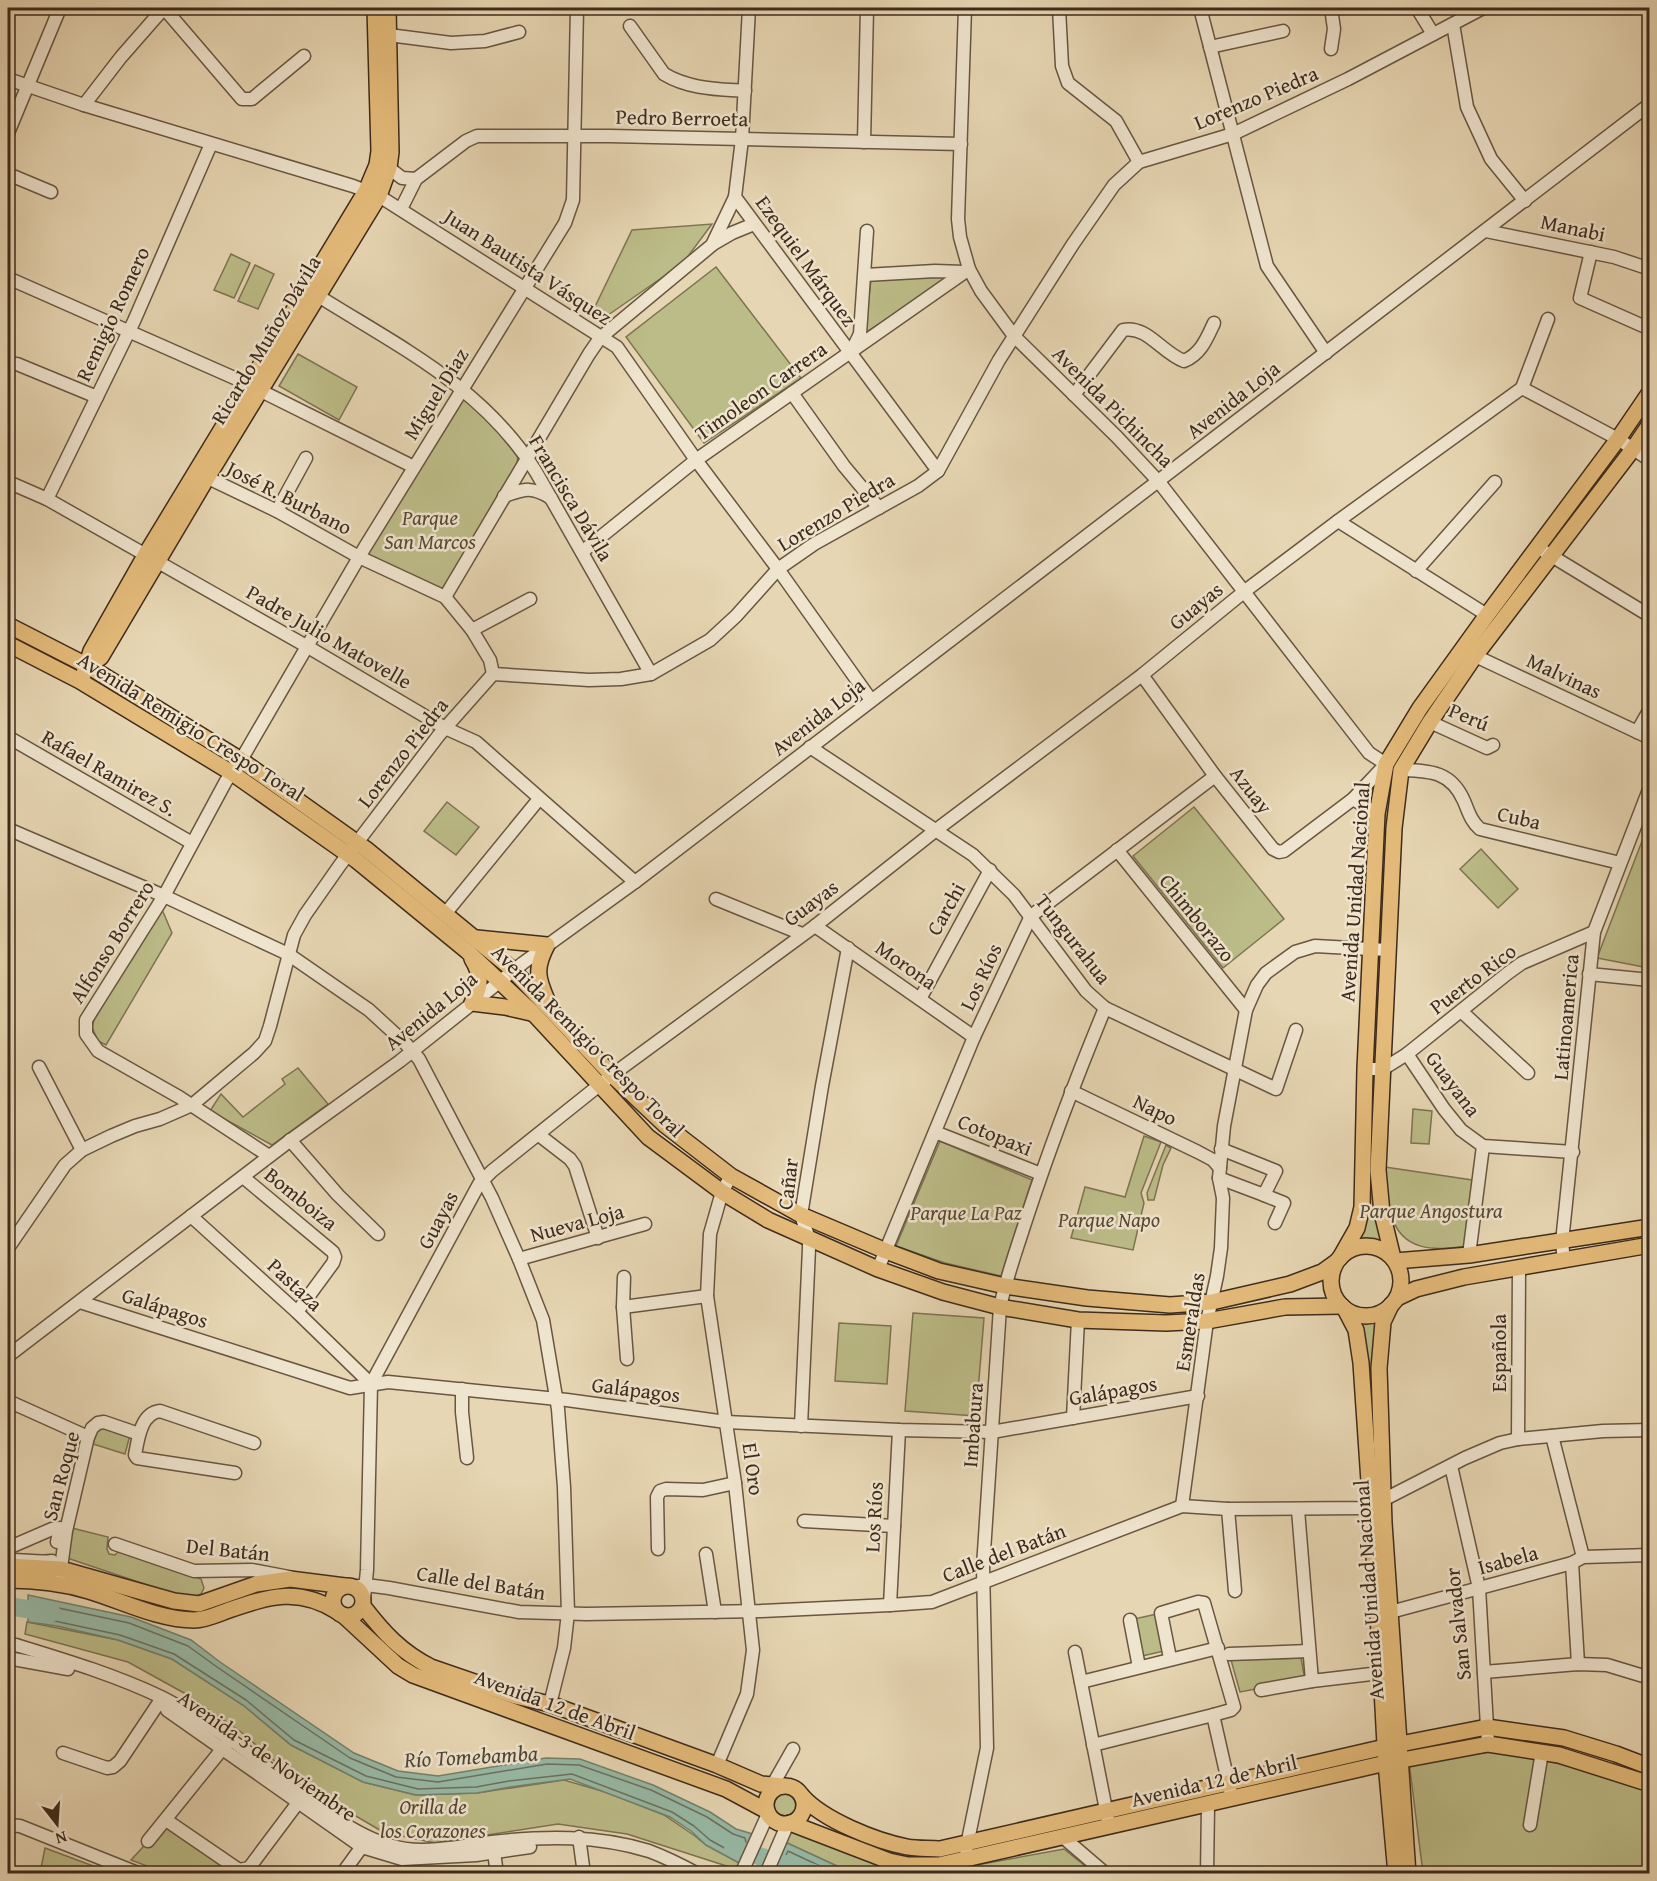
<svg xmlns="http://www.w3.org/2000/svg" width="1657" height="1881" viewBox="0 0 1657 1881" font-family="'Gentium Book Plus',serif">
  <rect width="100%" height="100%" fill="#e7d6b3"/>
  <filter id="stains"><feTurbulence type="fractalNoise" baseFrequency=".00333" numOctaves="4"/><feColorMatrix values="0 0 0 0 .2 0 0 0 0 .09 0 0 0 0 .02 0 0 0 .5 -.17"/></filter>
  <radialGradient id="worn" r=".72"><stop offset=".6" stop-color="#630" stop-opacity="0"/><stop offset="1" stop-color="#630" stop-opacity=".3"/></radialGradient>
  <g fill="#bcbc88" stroke="#7d7452" stroke-width="1.5">
    <polygon points="712,224 683,263 601,320 591,315 632,230"/>
    <polygon points="231,254 250,263 234,298 214,290"/>
    <polygon points="255,265 274,274 258,309 238,301"/>
    <polygon points="716,267 801,378 704,443 626,337"/>
    <polygon points="953,277 865,333 871,279"/>
    <polygon points="298,354 357,387 339,420 279,386"/>
    <polygon points="462,394 488,418 518,453 517,464 443,592 364,554"/>
    <polygon points="1389,801 1388,827 1381,1068 1366,1067 1370,949 1378,802"/>
    <polygon points="447,802 479,827 456,855 424,831"/>
    <polygon points="1194,807 1284,919 1223,968 1133,856"/>
    <polygon points="1649,823 1649,968 1597,958"/>
    <polygon points="1481,849 1518,889 1498,908 1460,869"/>
    <polygon points="161,907 172,933 106,1045 98,1041 92,1027 94,1020"/>
    <polygon points="298,1068 328,1104 272,1145 210,1111 221,1094 243,1117 285,1084 282,1079"/>
    <path d="M1366 1070H1381L1377 1132 1390 1255C1377 1243 1367 1243 1350 1247L1356 1234Z"/>
    <polygon points="1413,1109 1432,1111 1429,1144 1411,1143"/>
    <polygon points="1144,1136 1161,1142 1141,1193 1144,1203 1133,1250 1071,1238 1085,1187 1125,1197"/>
    <polygon points="940,1141 1032,1180 1001,1276 945,1263 896,1246"/>
    <polygon points="1166,1145 1171,1148 1163,1165 1154,1200 1148,1200 1147,1193"/>
    <path d="M1385 1167 1472 1180 1467 1246C1435 1251 1401 1252 1391 1214 1387 1199 1387 1182 1385 1167Z"/>
    <polygon points="913,1313 984,1318 976,1416 905,1411"/>
    <polygon points="1383,1313 1372,1504 1357,1316 1375,1316"/>
    <polygon points="839,1323 891,1326 887,1384 835,1381"/>
    <polygon points="99,1426 130,1435 125,1454 93,1444"/>
    <polygon points="72,1528 108,1537 107,1549 109,1554 115,1555 121,1549 201,1579 204,1588 201,1594 194,1597 183,1597 67,1558"/>
    <polygon points="1157,1614 1164,1651 1142,1656 1134,1619"/>
    <polygon points="27,1622 118,1640 172,1659 243,1705 291,1745 363,1782 416,1795 477,1793 564,1780 612,1794 664,1815 695,1836 706,1845 741,1864 739,1870 627,1834 558,1824 435,1843 383,1832 301,1784 241,1732 184,1693 128,1662 25,1634"/>
    <polygon points="1301,1658 1305,1680 1240,1692 1231,1660"/>
    <polygon points="1490,1752 1549,1761 1649,1790 1649,1873 1423,1873 1409,1762"/>
    <circle cx="785" cy="1805" r="17"/>
    <polygon points="166,1822 235,1873 165,1873 131,1860"/>
    <polygon points="790,1829 864,1859 910,1873 852,1873 785,1842"/>
    <polygon points="45,1848 112,1873 42,1873 41,1868"/>
    <polygon points="1064,1849 1094,1873 911,1874 938,1872"/>
  </g>
  <g fill="#98baa6" stroke="#74816e" stroke-width="1.5">
    <polygon points="28,1595 131,1617 191,1640 220,1662 354,1753 398,1771 438,1776 546,1758 580,1759 653,1785 710,1812 736,1829 756,1835 743,1865 706,1845 691,1831 670,1817 570,1779 510,1787 477,1793 416,1795 363,1782 291,1745 243,1705 172,1659 118,1640 57,1626 28,1622"/>
    <polygon points="785,1842 852,1873 794,1873 773,1865"/>
  </g>
  <g fill="none" stroke-linecap="round" stroke-linejoin="round">
    <g stroke="#6b7260" stroke-width="1.5">
      <polygon points="35,1603 129,1623 188,1646 217,1667 350,1758 396,1777 438,1782 547,1764 579,1765 651,1790 707,1817 733,1834 745,1838 746,1842 741,1854 737,1855 710,1840 694,1826 672,1812 572,1774 509,1781 476,1787 418,1789 366,1776 294,1740 246,1700 174,1654 120,1635 36,1617 34,1615"/>
      <polyline points="793,1874 792,1867 783,1861 788,1851 837,1874"/>
    </g>
    <g stroke="#98baa6" stroke-width="18">
      <polyline points="8,1606 52,1613"/>
      <polyline points="733,1848 817,1874"/>
    </g>
    <defs>
      <g id="minor">
        <polyline points="749,8 742,139 735,197 938,471"/>
        <polyline points="965,8 958,219 960,237 969,269 981,291 1014,336 1117,437 1159,482 1369,753 1386,764 1353,799 1284,851 1279,852 1273,849 1215,776 1142,675"/>
        <polyline points="1059,8 1062,66 1068,83 1116,121 1139,162"/>
        <polyline points="1200,8 1267,266 1326,353"/>
        <polyline points="1331,8 1334,29 1331,49"/>
        <polyline points="1417,8 1433,34"/>
        <polyline points="1453,24 1467,107 1491,159 1525,201"/>
        <path d="M630 26 664 74C689 89 717 89 745 91"/>
        <polyline points="381,34 451,43 485,41 519,32"/>
        <polyline points="1210,47 1283,31"/>
        <polyline points="8,79 84,105 353,186 379,196 617,347 696,460 778,569 871,700"/>
        <polyline points="84,105 121,57 164,8 242,99 252,99 304,56"/>
        <polyline points="8,133 60,8"/>
        <polyline points="864,142 867,8"/>
        <polyline points="389,168 402,178 416,179"/>
        <polyline points="8,174 51,192"/>
        <polyline points="401,209 416,179 466,141 477,136 610,136 961,144"/>
        <polyline points="1486,231 1614,257 1650,269"/>
        <polyline points="713,244 732,233 754,224"/>
        <polyline points="1591,252 1580,298 1650,329"/>
        <polyline points="865,275 935,271 964,272"/>
        <polyline points="8,278 239,380 414,467"/>
        <path d="M312 292C395 345 482 385 536 472L651 674"/>
        <polyline points="851,352 860,334 867,231"/>
        <polyline points="8,366 10,364 17,364 97,397"/>
        <polyline points="1522,388 1618,439 1650,460"/>
        <polyline points="1522,388 1548,319"/>
        <polyline points="792,393 844,466 879,508"/>
        <path d="M1074 395 1123 330C1147 325 1162 353 1184 361 1201 354 1207 338 1214 323"/>
        <polyline points="202,475 277,511 359,557 445,597 472,630 490,660 493,674"/>
        <polyline points="8,482 47,499 308,647 445,728 476,742 635,882"/>
        <path d="M504 496C525 489 531 486 551 498"/>
        <polyline points="47,499 134,321 211,144"/>
        <polyline points="277,511 306,458"/>
        <polyline points="1338,521 1487,615"/>
        <polyline points="1537,547 1650,616"/>
        <polyline points="582,552 696,460 969,269"/>
        <polyline points="1416,571 1495,482"/>
        <polyline points="445,597 589,354 600,338 712,245 735,197"/>
        <polyline points="472,630 530,599"/>
        <polyline points="1469,653 1650,738"/>
        <polyline points="1430,722 1487,748 1493,745"/>
        <polyline points="1637,732 1650,709"/>
        <polyline points="8,737 192,843"/>
        <polyline points="810,747 973,855 1014,895 1086,991 1105,1008 1276,1089 1296,1030"/>
        <path d="M1401 770C1430 771 1451 771 1464 801 1469 813 1471 821 1480 829L1620 863"/>
        <polyline points="1353,799 1377,814"/>
        <polyline points="8,829 164,896 288,954 369,1010 405,1043 419,1059 492,1198 519,1259 543,1320 558,1409 564,1487 568,1613 564,1648 550,1704"/>
        <polyline points="1117,850 1246,1010"/>
        <polyline points="716,899 802,934"/>
        <polyline points="445,914 539,799"/>
        <polyline points="815,926 974,1037"/>
        <polyline points="1589,974 1650,980"/>
        <polyline points="920,999 990,870"/>
        <polyline points="1461,1011 1528,1073"/>
        <polyline points="1407,1054 1444,1109 1461,1130 1483,1146 1573,1152"/>
        <polyline points="39,1067 82,1150"/>
        <polyline points="1365,1069 1383,1069 1407,1054 1508,973 1522,963 1594,932"/>
        <polyline points="1071,1091 1198,1152 1213,1160 1220,1168"/>
        <polyline points="935,1132 1041,1174"/>
        <polyline points="539,1135 570,1159 575,1166 598,1238"/>
        <polyline points="290,1140 338,1195 378,1234"/>
        <polyline points="269,1156 179,1097 98,1051 86,1034 86,1020 164,896 226,781 241,760 365,547 565,223 573,200 577,8"/>
        <polyline points="243,1177 333,1252 335,1257 333,1263 297,1312"/>
        <polyline points="1219,1178 1264,1195 1276,1171 1221,1149"/>
        <polyline points="1264,1195 1284,1203 1275,1223"/>
        <polyline points="191,1216 297,1312 371,1384"/>
        <polyline points="8,1248 65,1165 82,1150 111,1136 135,1126 160,1119 192,1105 254,1053 265,1041 270,1026 294,935 305,915 340,865 439,735 493,674 589,680 621,679 651,674 710,640 736,616 778,569 814,544 918,486 938,471 999,360 1073,244 1114,185 1139,162 1233,134 1348,79 1483,8"/>
        <polyline points="1469,1255 1483,1146"/>
        <polyline points="519,1259 645,1224"/>
        <polyline points="1564,1261 1562,1242 1594,932 1650,787"/>
        <polyline points="878,1269 974,1037 1031,916 1215,776"/>
        <polyline points="624,1277 623,1307 627,1359"/>
        <polyline points="80,1302 350,1388 388,1382 567,1400 726,1422 899,1430 992,1432 1198,1396"/>
        <polyline points="623,1307 707,1296"/>
        <polyline points="8,1356 292,1139 400,1061 523,963 635,882 1650,104"/>
        <polyline points="462,1389 462,1412 467,1458"/>
        <polyline points="8,1401 88,1437"/>
        <polyline points="1073,1418 1078,1320"/>
        <polyline points="801,1426 809,1248 809,1239 801,1215 822,1086 848,948"/>
        <polyline points="1552,1436 1583,1557"/>
        <polyline points="1518,1439 1519,1268"/>
        <polyline points="1451,1466 1479,1588 1488,1744"/>
        <path d="M235 1473 137 1458 135 1455C138 1439 141 1413 160 1411L254 1443"/>
        <polyline points="1182,1506 1207,1321 1217,1276 1221,1248 1223,1198 1219,1178 1224,1126 1246,1010 1257,985 1266,973 1295,952 1315,946 1388,950"/>
        <polyline points="1228,1509 1235,1591"/>
        <polyline points="1298,1510 1312,1681 1380,1673"/>
        <polyline points="804,1521 894,1526"/>
        <polyline points="115,1544 194,1571 252,1570 289,1577"/>
        <polyline points="8,1548 52,1529 60,1528 57,1542"/>
        <polyline points="658,1549 657,1497 660,1491 666,1489 703,1490 735,1483"/>
        <polyline points="706,1554 715,1612"/>
        <path d="M13 1560C25 1560 41 1563 52 1561"/>
        <polyline points="1572,1563 1578,1664"/>
        <polyline points="60,1575 66,1531 88,1437 92,1428 98,1423 104,1422 139,1434"/>
        <polyline points="354,1587 366,1585 389,1588 519,1612 586,1614 761,1611 890,1605 932,1602 1182,1506 1228,1509 1361,1508 1383,1500 1465,1458 1500,1443 1518,1439 1603,1431 1650,1430"/>
        <polyline points="364,1599 367,1570 371,1384 479,1184 492,1171 612,1075 815,926 936,830 1142,675 1245,591 1338,521 1522,388"/>
        <polyline points="890,1605 899,1430"/>
        <polyline points="1383,1614 1572,1563 1583,1557 1650,1555"/>
        <polyline points="1130,1620 1139,1667"/>
        <path d="M8 1646 16 1645C65 1660 115 1675 161 1697 185 1709 209 1725 231 1740 277 1772 336 1829 389 1845 421 1856 459 1846 492 1842 545 1836 597 1835 649 1851 665 1857 683 1866 698 1874"/>
        <polyline points="1075,1652 1108,1820"/>
        <polyline points="1229,1654 1309,1651"/>
        <polyline points="8,1658 68,1669"/>
        <polyline points="1484,1672 1578,1664 1607,1665 1650,1678"/>
        <polyline points="1081,1682 1218,1648"/>
        <polyline points="1261,1690 1312,1681"/>
        <polyline points="167,1710 362,1847 402,1859 476,1855 530,1847"/>
        <polyline points="1213,1715 1230,1790"/>
        <polyline points="1093,1745 1213,1715 1231,1710 1234,1707 1204,1603 1198,1602 1161,1613 1170,1658"/>
        <polyline points="63,1753 107,1768 113,1767 120,1761 162,1698"/>
        <polyline points="717,1765 747,1694 753,1650 735,1483 707,1296 710,1234 722,1192 731,1176"/>
        <polyline points="772,1786 793,1749"/>
        <polyline points="166,1820 239,1870 249,1868 303,1796"/>
        <polyline points="8,1825 20,1826 140,1874"/>
        <polyline points="1530,1825 1542,1752"/>
        <polyline points="579,1837 584,1874"/>
        <polyline points="1064,1838 1106,1874"/>
        <polyline points="148,1841 227,1743"/>
        <polyline points="493,1845 497,1874"/>
        <path d="M966 1850 987 1748 983 1567 1000 1307C1007 1275 1018 1245 1028 1214 1051 1144 1077 1076 1105 1008"/>
        <polyline points="342,1874 366,1841"/>
        <polyline points="741,1874 768,1814"/>
        <polyline points="766,1874 788,1823"/>
        <polyline points="1207,1874 1208,1805"/>
      </g>
      <g id="major">
        <polyline points="8,625 88,666 241,760 366,849 513,970 612,1075 665,1125 731,1176 801,1215 886,1251 939,1271 1005,1286 1087,1298 1170,1305 1212,1302 1290,1284 1322,1272 1336,1262"/>
        <polyline points="8,644 80,681 232,773 356,860 467,951 499,981 533,1013 648,1137 722,1192 768,1220 878,1269 943,1292 1000,1307 1078,1320 1166,1323 1207,1321 1285,1307 1342,1306"/>
        <polyline points="88,666 101,657 207,478 379,196 389,168 391,152 388,8"/>
        <polyline points="84,673 91,651 146,554 366,191 377,165 379,151 375,8"/>
        <path d="M477 938 547 945C535 968 537 977 547 1000"/>
        <path d="M472 959C482 975 481 987 472 1003L505 1007 531 1013"/>
        <circle cx="1366" cy="1281" r="35"/>
        <polyline points="1340,1258 1357,1228 1362,1207 1365,1069 1377,814 1386,764 1420,708 1487,615 1618,439 1650,392"/>
        <polyline points="1393,1258 1382,1213 1378,1170 1394,828 1401,770 1430,722 1475,656 1633,449 1650,424"/>
        <polyline points="1395,1261 1469,1255 1650,1227"/>
        <polyline points="1397,1298 1416,1289 1464,1277 1650,1245"/>
        <polyline points="1391,1305 1383,1322 1379,1368 1384,1523 1408,1874"/>
        <polyline points="1345,1309 1356,1330 1361,1363 1378,1615 1386,1763 1396,1874"/>
        <polyline points="8,1566 61,1569 174,1601 199,1604 256,1584 290,1579 345,1586"/>
        <path d="M8 1580C35 1580 62 1583 89 1591 122 1601 159 1620 194 1620 206 1620 218 1614 229 1610 270 1596 299 1587 338 1612"/>
        <circle cx="348" cy="1601" r="15"/>
        <path d="M363 1606C383 1632 401 1652 431 1667L515 1696 550 1704 717 1765 761 1784 783 1786"/>
        <polyline points="343,1615 398,1666 413,1675 726,1789 767,1811"/>
        <circle cx="785" cy="1805" r="19"/>
        <path d="M802 1796C823 1820 876 1841 907 1847 918 1849 930 1848 940 1849L1385 1747 1487 1727 1564 1738 1616 1754 1650 1767"/>
        <polyline points="790,1823 889,1861 908,1865 939,1865 1386,1763 1488,1744 1559,1755 1650,1784"/>
      </g>
    </defs>
    <use href="#minor" stroke="#685641" stroke-width="15"/>
    <use href="#major" stroke="#3e2b1b" stroke-width="18"/>
    <use href="#minor" stroke="#efe4ce" stroke-width="12"/>
    <use href="#major" stroke="#e4bb7a" stroke-width="15"/>
  </g>
  <g text-anchor="middle" stroke-width="5" stroke-linejoin="round" paint-order="stroke">
    <g font-size="21" fill="#3e2b1b" stroke="#efe4ce">
      <text transform="translate(1256 98) rotate(-23)" y="7">Lorenzo Piedra</text>
      <text transform="translate(682 118) rotate(1)" y="7">Pedro Berroeta</text>
      <text transform="translate(1573 228) rotate(12)" y="7">Manabi</text>
      <text transform="translate(806 261) rotate(54)" y="7">Ezequiel Márquez</text>
      <text transform="translate(528 267) rotate(33)" y="7">Juan Bautista Vásquez</text>
      <text transform="translate(113 314) rotate(-65)" y="7">Remigio Romero</text>
      <text transform="translate(266 340) rotate(-59)" y="7">Ricardo Muñoz Dávila</text>
      <text transform="translate(761 391) rotate(-35)" y="7">Timoleon Carrera</text>
      <text transform="translate(436 394) rotate(-58)" y="7">Miguel Diaz</text>
      <text transform="translate(1233 400) rotate(-38)" y="7">Avenida Loja</text>
      <text transform="translate(1113 407) rotate(45)" y="7">Avenida Pichincha</text>
      <text transform="translate(289 498) rotate(27)" y="7">José R. Burbano</text>
      <text transform="translate(571 498) rotate(59)" y="7">Francisca Dávila</text>
      <text transform="translate(836 512) rotate(-31)" y="7">Lorenzo Piedra</text>
      <text transform="translate(1196 606) rotate(-39)" y="7">Guayas</text>
      <text transform="translate(329 637) rotate(30)" y="7">Padre Julio Matovelle</text>
      <text transform="translate(1564 676) rotate(25)" y="7">Malvinas</text>
      <text transform="translate(818 717) rotate(-38)" y="7">Avenida Loja</text>
      <text transform="translate(1469 717) rotate(23)" y="7">Perú</text>
      <text transform="translate(191 727) rotate(32)" y="7">Avenida Remigio Crespo Toral</text>
      <text transform="translate(403 753) rotate(-52)" y="7">Lorenzo Piedra</text>
      <text transform="translate(109 773) rotate(30)" y="7">Rafael Ramirez S.</text>
      <text transform="translate(1251 790) rotate(52)" y="7">Azuay</text>
      <text transform="translate(1519 818) rotate(13)" y="7">Cuba</text>
      <text transform="translate(1355 892) rotate(-86)" y="7">Avenida Unidad Nacional</text>
      <text transform="translate(811 903) rotate(-37)" y="7">Guayas</text>
      <text transform="translate(946 909) rotate(-61)" y="7">Carchi</text>
      <text transform="translate(1197 918) rotate(51)" y="7">Chimborazo</text>
      <text transform="translate(1073 939) rotate(52)" y="7">Tungurahua</text>
      <text transform="translate(112 942) rotate(-58)" y="7">Alfonso Borrero</text>
      <text transform="translate(906 965) rotate(35)" y="7">Morona</text>
      <text transform="translate(981 977) rotate(-65)" y="7">Los Ríos</text>
      <text transform="translate(1473 979) rotate(-37)" y="7">Puerto Rico</text>
      <text transform="translate(431 1011) rotate(-39)" y="7">Avenida Loja</text>
      <text transform="translate(1566 1017) rotate(-85)" y="7">Latinoamerica</text>
      <text transform="translate(588 1041) rotate(45)" y="7">Avenida Remigio Crespo Toral</text>
      <text transform="translate(1453 1084) rotate(53)" y="7">Guayana</text>
      <text transform="translate(1155 1110) rotate(26)" y="7">Napo</text>
      <text transform="translate(995 1135) rotate(22)" y="7">Cotopaxi</text>
      <text transform="translate(788 1184) rotate(-83)" y="7">Cañar</text>
      <text transform="translate(301 1199) rotate(39)" y="7">Bomboiza</text>
      <text transform="translate(438 1220) rotate(-62)" y="7">Guayas</text>
      <text transform="translate(577 1223) rotate(-15)" y="7">Nueva Loja</text>
      <text transform="translate(295 1285) rotate(43)" y="7">Pastaza</text>
      <text transform="translate(165 1308) rotate(18)" y="7">Galápagos</text>
      <text transform="translate(1190 1322) rotate(-81)" y="7">Esmeraldas</text>
      <text transform="translate(1499 1353) rotate(-90)" y="7">Española</text>
      <text transform="translate(636 1390) rotate(7)" y="7">Galápagos</text>
      <text transform="translate(1113 1391) rotate(-10)" y="7">Galápagos</text>
      <text transform="translate(973 1425) rotate(-86)" y="7">Imbabura</text>
      <text transform="translate(753 1469) rotate(82)" y="7">El Oro</text>
      <text transform="translate(61 1476) rotate(-75)" y="7">San Roque</text>
      <text transform="translate(874 1517) rotate(-87)" y="7">Los Ríos</text>
      <text transform="translate(228 1550) rotate(6)" y="7">Del Batán</text>
      <text transform="translate(1004 1553) rotate(-21)" y="7">Calle del Batán</text>
      <text transform="translate(1508 1560) rotate(-15)" y="7">Isabela</text>
      <text transform="translate(481 1583) rotate(9)" y="7">Calle del Batán</text>
      <text transform="translate(1369 1590) rotate(-94)" y="7">Avenida Unidad Nacional</text>
      <text transform="translate(1458 1624) rotate(-96)" y="7">San Salvador</text>
      <text transform="translate(555 1705) rotate(20)" y="7">Avenida 12 de Abril</text>
      <text transform="translate(267 1756) rotate(35)" y="7">Avenida 3 de Noviembre</text>
      <text transform="translate(1214 1781) rotate(-13)" y="7">Avenida 12 de Abril</text>
    </g>
    <g font-size="21" font-style="italic" fill="#574831" stroke="#efe4ce">
      <text x="430" y="525">Parque<tspan x="430" dy="24">San Marcos</tspan></text>
      <text x="1431" y="1218">Parque Angostura</text>
      <text x="966" y="1220">Parque La Paz</text>
      <text x="1109" y="1227">Parque Napo</text>
      <text x="433" y="1814">Orilla de<tspan x="433" dy="24">los Corazones</tspan></text>
    </g>
    <g font-size="22" font-style="italic" fill="#504837" stroke="#efe4ce">
      <text transform="translate(471 1756) rotate(-3)" y="8">Río Tomebamba</text>
    </g>
  </g>
  <rect width="1657" height="1881" fill="none" stroke="#e7d6b3" stroke-width="30"/>
  <rect x="9" y="9" width="1639" height="1863" fill="none" stroke="#3e2b1b" stroke-width="3"/>
  <rect x="15" y="15" width="1627" height="1851" fill="none" stroke="#3e2b1b" stroke-width="1.5"/>
  <g transform="translate(57 1824) rotate(163)" stroke="#efe4ce" stroke-width="4.5" paint-order="stroke">
  <path d="M0-4.5L10 22L0 15L-10 22Z" fill="#3e2b1b"/>
  <text y="-9" font-size="16" font-weight="bold" text-anchor="middle" fill="#3e2b1b">N</text>
  </g>
  <rect width="100%" height="100%" filter="url(#stains)"/>
  <rect width="100%" height="100%" fill="url(#worn)"/>
</svg>
